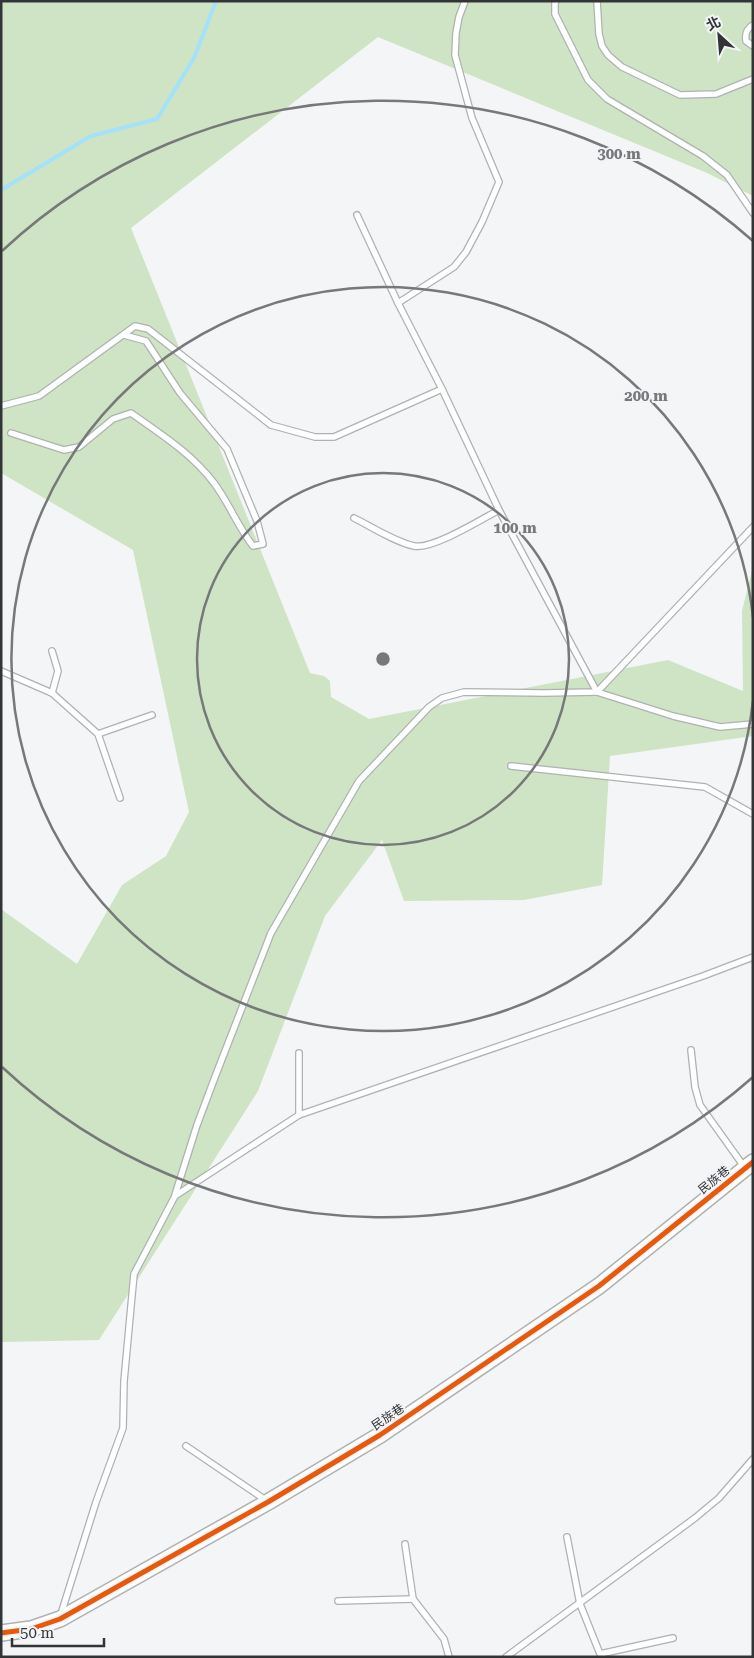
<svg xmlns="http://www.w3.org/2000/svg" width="754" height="1658" viewBox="0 0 754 1658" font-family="'Roboto Serif','Noto Sans TC',serif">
  <rect width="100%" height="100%" fill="#f3f5f7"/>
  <polygon fill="#cfe4c4" points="1,1 753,1 753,196 707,173 378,37 131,228 310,673 324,676 330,681 331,697 369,719 668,660 743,691 742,611 753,566 753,736 610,756 602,885 524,900 404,901 382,840 325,916 258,1091 99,1340 1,1342 1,909 77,964 122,885 166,856 189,812 133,550 1,473"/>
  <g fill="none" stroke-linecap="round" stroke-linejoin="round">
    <polyline stroke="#a5e1f9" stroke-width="4" points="1,190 91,136 157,119 194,58 216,1"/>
    <defs>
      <g id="service">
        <polyline points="465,1 459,17 456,33 455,55 472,118 499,182 482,222 466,252 454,267 398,303 442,389 499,510 597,692 673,716 720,727 753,724"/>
        <polyline points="556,1 555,3 555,14 588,80 607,99 703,156 727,175 753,213"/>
        <polyline points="597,1 599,34 602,46 608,55 622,67 680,95 716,94 753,79"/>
        <path d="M753 25C746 29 745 34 746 41L753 46"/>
        <polyline points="357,215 398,303"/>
        <polyline points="1,406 39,396 135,326 148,329 271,425 315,437 334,437 442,389"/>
        <path d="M11 433 64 450 79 447 113 419 131 413C162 435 191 453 214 483 229 503 238 527 253 546L263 544 257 521 227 449 180 393 146 341 124 335"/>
        <path d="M354 518C372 527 395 542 414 546 432 550 482 519 499 510"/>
        <polyline points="1,671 52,693 98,734 120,798"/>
        <polyline points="52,693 58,671 52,651"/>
        <polyline points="98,734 152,715"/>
        <polyline points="511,766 705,787 753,814"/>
        <polyline points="691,1050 695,1087 700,1105 745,1168"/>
        <polyline points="299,1053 299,1115"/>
        <polyline points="175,1195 197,1125 215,1077 271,933 359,781 429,707 442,698 464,692 544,693 597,692 753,527"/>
        <polyline points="186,1446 267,1501"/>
        <polyline points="567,1537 580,1604 600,1654 673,1638"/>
        <polyline points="405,1544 413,1599 444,1639 449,1657"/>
        <polyline points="338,1601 413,1599"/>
        <polyline points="61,1614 96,1502 123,1428 124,1381 134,1274 175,1196 299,1115 703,976 753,957"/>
        <polyline points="506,1657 695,1518 719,1498 753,1459"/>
      </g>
      <polyline id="tertiary" points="1,1633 31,1629 60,1619 268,1502 380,1435 599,1286 753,1162"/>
    </defs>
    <use href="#service" stroke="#b0b1b2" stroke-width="8"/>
    <use href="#tertiary" stroke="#b0b1b2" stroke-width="18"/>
    <use href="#service" stroke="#fdfefe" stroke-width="5.5"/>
    <use href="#tertiary" stroke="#fdfefe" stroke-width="15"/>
    <defs>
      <polyline id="cycleway" points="1,1633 31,1629 60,1619 268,1502 380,1435 599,1286 753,1162"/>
    </defs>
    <use href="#cycleway" stroke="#f2f4f8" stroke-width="8"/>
    <use href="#cycleway" stroke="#e8590c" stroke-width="5"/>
  </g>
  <g fill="none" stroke="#767879" stroke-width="2.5">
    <circle cx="383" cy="659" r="186"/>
    <path d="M753 701A372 372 0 1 1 753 617"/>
    <path d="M753 1077A558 558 0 0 1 2 1067M2 251A558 558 0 0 1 753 241"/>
  </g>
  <g text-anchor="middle" stroke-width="4" stroke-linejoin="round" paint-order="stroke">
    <g font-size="12" fill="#333435" stroke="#f2f4f8">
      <text transform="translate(714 1180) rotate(-39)" y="4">民族巷</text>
      <text transform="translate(388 1417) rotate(-34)" y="4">民族巷</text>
    </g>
  </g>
  <circle cx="383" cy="659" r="8" fill="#767879" stroke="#f2f4f8" stroke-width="2.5"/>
  <g font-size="15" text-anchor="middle" font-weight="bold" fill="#767879" stroke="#f2f4f8" stroke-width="4" stroke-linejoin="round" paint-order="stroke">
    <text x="619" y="159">300 m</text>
    <text x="646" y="401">200 m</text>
    <text x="515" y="533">100 m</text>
  </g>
  <rect width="754" height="1658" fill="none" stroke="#333435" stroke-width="5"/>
  <g transform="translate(719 35) rotate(334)" stroke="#f2f4f8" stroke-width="4" paint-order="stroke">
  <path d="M0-4L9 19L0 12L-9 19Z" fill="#333435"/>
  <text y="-8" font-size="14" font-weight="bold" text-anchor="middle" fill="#333435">北</text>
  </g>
  <path d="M12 1638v8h92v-8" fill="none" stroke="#333435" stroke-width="2.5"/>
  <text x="20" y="1638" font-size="15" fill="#333435" stroke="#f2f4f8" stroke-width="4" paint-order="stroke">50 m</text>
</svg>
